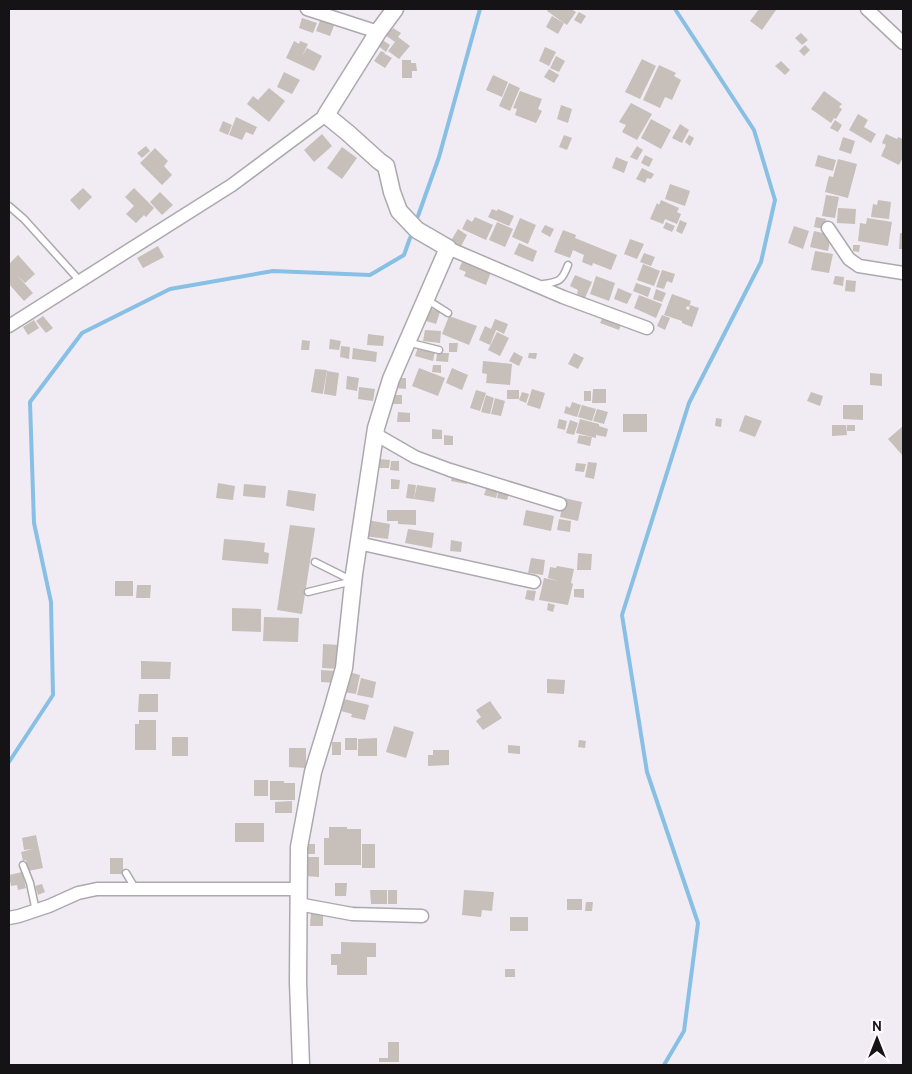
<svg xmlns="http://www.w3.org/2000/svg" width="912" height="1074" viewBox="0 0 912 1074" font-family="Cabin,sans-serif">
  <rect width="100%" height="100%" fill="#f1ecf3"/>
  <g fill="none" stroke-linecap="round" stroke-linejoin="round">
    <g stroke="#88bfe5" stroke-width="4">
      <polyline points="418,216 439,157 480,9"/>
      <polyline points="9,762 53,695 51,602 34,523 30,402 82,333 170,289 273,271 370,275 404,255 410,238"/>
      <polyline points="664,1065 684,1031 698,923 647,772 622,615 689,403 761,262 775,200 754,130 675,9"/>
    </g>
  </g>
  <g fill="#c6bfba">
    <polygon points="548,9 571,9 576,12 567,25 547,11"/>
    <polygon points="759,9 774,9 776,10 762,30 750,21"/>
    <polygon points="579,12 586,16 581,24 574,20"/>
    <polygon points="552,16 564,23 558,34 546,27"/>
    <polygon points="302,18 317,23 313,33 299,28"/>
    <polygon points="321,18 335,23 330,36 316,31"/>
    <polygon points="389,28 392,30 393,28 401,33 398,37 410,46 399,59 388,51 395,42 385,35"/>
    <polygon points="801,33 808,40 802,45 795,38"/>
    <polygon points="381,39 390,45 386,52 377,45"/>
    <polygon points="294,41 299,44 300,41 308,44 302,56 307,48 322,56 314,71 286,58"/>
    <polygon points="805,45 810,50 804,56 799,51"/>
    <polygon points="545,47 556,52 549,66 539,61"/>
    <polygon points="381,51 385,53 384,55 385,54 392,58 385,68 374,61"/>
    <polygon points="556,56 565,61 559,72 550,68"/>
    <polygon points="642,59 656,66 640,99 625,92"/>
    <polygon points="402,60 411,60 411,63 416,63 417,71 412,71 412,78 402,78"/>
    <polygon points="781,61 790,70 785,75 775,66"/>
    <polygon points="659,65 676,73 674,76 681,80 672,100 665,97 660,108 643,100"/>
    <polygon points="549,69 559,75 554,83 544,77"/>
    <polygon points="284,72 300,80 292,94 277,87"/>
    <polygon points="493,75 508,82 502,97 486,90"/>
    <polygon points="509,83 520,88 510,111 499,106"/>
    <polygon points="269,88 285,101 269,122 247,104 253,96 258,100"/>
    <polygon points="520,91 542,99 538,109 542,111 536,123 515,115 517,109 513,108"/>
    <polygon points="824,91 842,104 839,107 842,109 836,119 834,118 831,123 811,109"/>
    <polygon points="631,103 652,114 637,140 622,132 626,125 619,122"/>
    <polygon points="561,105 572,109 568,123 557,119"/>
    <polygon points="858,114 868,120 864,127 876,134 871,143 849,130"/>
    <polygon points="236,117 257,127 253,135 246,132 242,140 229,135"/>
    <polygon points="651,119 671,130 661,149 641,138"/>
    <polygon points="835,120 842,125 838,132 830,128"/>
    <polygon points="223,121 232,125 228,135 219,131"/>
    <polygon points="680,124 689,130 682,143 672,138"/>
    <polygon points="322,134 332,146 314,162 304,150"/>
    <polygon points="886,134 897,139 898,137 903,139 903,157 899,165 881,156 886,145 882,143"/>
    <polygon points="564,135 572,138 567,150 559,147"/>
    <polygon points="689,135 694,138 690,146 685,142"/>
    <polygon points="843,137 855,141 851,154 839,150"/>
    <polygon points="146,146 150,151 142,158 137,153"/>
    <polygon points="637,146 643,150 637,160 630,157"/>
    <polygon points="342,147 357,158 342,179 327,168"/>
    <polygon points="155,148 168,161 164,166 172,175 162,185 140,163"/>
    <polygon points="645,155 653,159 649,167 641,163"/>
    <polygon points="818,155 836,160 833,171 815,166"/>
    <polygon points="616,157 628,162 624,173 612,168"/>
    <polygon points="838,159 857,164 848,198 825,192 829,176 833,177"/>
    <polygon points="642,168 654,174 651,179 647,178 645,183 636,179"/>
    <polygon points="670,184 690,191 685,206 665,199"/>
    <polygon points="83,188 92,197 79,210 70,200"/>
    <polygon points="134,188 154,208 146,217 144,215 136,223 126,214 134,206 125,197"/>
    <polygon points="160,192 173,205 162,215 150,202"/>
    <polygon points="826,195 839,197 835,218 822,216"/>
    <polygon points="661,200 679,208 677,212 681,214 677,224 665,219 663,224 650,219 657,203 659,205"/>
    <polygon points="878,200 891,202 889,219 871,217 873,204 877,205"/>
    <polygon points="838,208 856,209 855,224 837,223"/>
    <polygon points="492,209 497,211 498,209 514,216 509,226 488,217"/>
    <polygon points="475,217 493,225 486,240 462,229 467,219 472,222"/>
    <polygon points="816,217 826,219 824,229 814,227"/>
    <polygon points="520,218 536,225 528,244 512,237"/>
    <polygon points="867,218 892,222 888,246 858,241 860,223 866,224"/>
    <polygon points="680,220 687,223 682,234 676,231"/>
    <polygon points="497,222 513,229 505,247 489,240"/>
    <polygon points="666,222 675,226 672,232 663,228"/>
    <polygon points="545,225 554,229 550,237 541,232"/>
    <polygon points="794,226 809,231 803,249 788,243"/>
    <polygon points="458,229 467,235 459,250 449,244"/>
    <polygon points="563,230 576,235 575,238 617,255 611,270 593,263 592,266 582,262 584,255 573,250 570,258 554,252"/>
    <polygon points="814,231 831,235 828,251 810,247"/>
    <polygon points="900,233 903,233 903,249 899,249"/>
    <polygon points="630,239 644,244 637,259 624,254"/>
    <polygon points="519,243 537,251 533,262 514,254"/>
    <polygon points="853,245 860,245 859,252 853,251"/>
    <polygon points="158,246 164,257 143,268 137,258"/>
    <polygon points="815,251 833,254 829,273 811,270"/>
    <polygon points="644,253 655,257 651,266 640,262"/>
    <polygon points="18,255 35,274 25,283 17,275 33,293 24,301 9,284 9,264"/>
    <polygon points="463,260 491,272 486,285 464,276 466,272 459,269"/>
    <polygon points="643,264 660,271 654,286 637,280"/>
    <polygon points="662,270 675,274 672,283 667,281 664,289 656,287"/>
    <polygon points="575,275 592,282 585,298 577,294 578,290 570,286"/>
    <polygon points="596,276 615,283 609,301 590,294"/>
    <polygon points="835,276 844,277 843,286 833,284"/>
    <polygon points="846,280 856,281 855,292 845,291"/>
    <polygon points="636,283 651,288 648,297 633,291"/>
    <polygon points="618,288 632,294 627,304 614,299"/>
    <polygon points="656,289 666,293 662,302 653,299"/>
    <polygon points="672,294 691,301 689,307 687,306 686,309 689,310 690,305 699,308 692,327 682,323 682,321 664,315"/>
    <polygon points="639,295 662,304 656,318 634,308"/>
    <polygon points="427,307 440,312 436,324 423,320"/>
    <polygon points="604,315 622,322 619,330 600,323"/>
    <polygon points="662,315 670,318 665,330 657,326"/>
    <polygon points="43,316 53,328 46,333 36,321"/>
    <polygon points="449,316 477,326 469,345 442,334"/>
    <polygon points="495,319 508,324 504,334 496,330 490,345 479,340 485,326 491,329"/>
    <polygon points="34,320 39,328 28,335 23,327"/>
    <polygon points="425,330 441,331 440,343 423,341"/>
    <polygon points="497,332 509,338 500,356 488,350"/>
    <polygon points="368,334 384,336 383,346 367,345"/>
    <polygon points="330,339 341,341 339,350 329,349"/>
    <polygon points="302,340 310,341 309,350 301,350"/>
    <polygon points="449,343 458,343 457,352 449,352"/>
    <polygon points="341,346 350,347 349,359 340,357"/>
    <polygon points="418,347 435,352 433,361 415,356"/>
    <polygon points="353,348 377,352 376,362 352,359"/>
    <polygon points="514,352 523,357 519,366 509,361"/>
    <polygon points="437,353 449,353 448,362 436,361"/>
    <polygon points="529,353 537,353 536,359 528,358"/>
    <polygon points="574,353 584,358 578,369 568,364"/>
    <polygon points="483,361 512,364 510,385 486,383 487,374 482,373"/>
    <polygon points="433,365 441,365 441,373 432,372"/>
    <polygon points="419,368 445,378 438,396 412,386"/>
    <polygon points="452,368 468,375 462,390 446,383"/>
    <polygon points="315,369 327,370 323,394 311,392"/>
    <polygon points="327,371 339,373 336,396 324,394"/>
    <polygon points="870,373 882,374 882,386 870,385"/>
    <polygon points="347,376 359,378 357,391 346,389"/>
    <polygon points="395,378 406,378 406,389 395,388"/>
    <polygon points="359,387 375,389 373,401 358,399"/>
    <polygon points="532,389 545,393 540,409 527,405"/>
    <polygon points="593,389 606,389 606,403 592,403"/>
    <polygon points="476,390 486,393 480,411 470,408"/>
    <rect x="507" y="390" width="12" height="9"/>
    <rect x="584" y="391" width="7" height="10"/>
    <polygon points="522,392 529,394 526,403 519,400"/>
    <polygon points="811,392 823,396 820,406 807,401"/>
    <rect x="392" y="395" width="10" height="9"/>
    <polygon points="486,395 494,398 490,414 481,412"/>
    <polygon points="495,398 505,401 501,416 491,414"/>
    <polygon points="572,402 581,405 577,417 564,413 566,406 570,408"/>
    <polygon points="582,405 596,409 592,421 578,417"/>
    <polygon points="843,405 863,405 863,420 843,419"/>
    <polygon points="597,409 608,412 604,424 593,421"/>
    <polygon points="398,412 410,413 410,422 397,422"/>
    <rect x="623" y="414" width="24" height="18"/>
    <polygon points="745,415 762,421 755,437 739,431"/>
    <polygon points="716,418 722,419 721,427 715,426"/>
    <polygon points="559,419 567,421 565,430 557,428"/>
    <polygon points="580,419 599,424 599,426 608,429 606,437 596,435 596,438 576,433"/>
    <polygon points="570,420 578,423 574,435 566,433"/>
    <polygon points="832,425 846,425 847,435 832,436"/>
    <rect x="847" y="425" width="8" height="6"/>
    <polygon points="903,426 903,456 888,439"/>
    <polygon points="432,429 442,430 442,439 432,439"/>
    <polygon points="444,435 453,436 453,445 444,445"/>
    <polygon points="579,435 592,437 590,446 577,443"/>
    <polygon points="379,459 390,460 389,468 378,468"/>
    <polygon points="391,461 399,461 399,471 390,470"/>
    <polygon points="588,462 597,463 594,479 585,477"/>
    <polygon points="576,463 586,464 584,472 575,471"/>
    <polygon points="453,473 468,476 467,484 451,481"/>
    <polygon points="391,479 400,480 399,489 391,489"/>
    <polygon points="218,483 235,486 233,500 216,498"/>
    <polygon points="488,483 499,486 496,498 484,495"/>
    <polygon points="244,484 266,486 265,498 243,496"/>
    <polygon points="408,484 416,485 414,499 406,498"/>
    <polygon points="417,485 436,488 434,502 414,499"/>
    <polygon points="499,488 510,490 507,500 497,498"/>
    <polygon points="288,490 316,494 314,511 286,506"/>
    <polygon points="564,498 582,502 578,521 560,517"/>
    <polygon points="387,510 398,510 398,516 398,510 416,510 416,525 398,524 398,521 387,521"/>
    <polygon points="526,510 554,516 551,531 523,525"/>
    <polygon points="559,519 571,521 570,532 557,530"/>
    <polygon points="367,520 390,524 388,539 364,536"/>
    <polygon points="290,525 315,528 302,614 277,610"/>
    <polygon points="408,529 434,533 432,548 405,543"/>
    <polygon points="224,539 249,541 249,551 249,541 265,543 264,552 269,553 268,564 222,560"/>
    <polygon points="451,540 462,542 461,552 450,551"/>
    <polygon points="578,553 592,554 591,570 577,570"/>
    <polygon points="531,558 545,560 543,575 528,573"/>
    <polygon points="557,566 574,569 571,583 573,584 568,605 539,600 544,578 559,581 548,578 550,567 556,568"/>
    <rect x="115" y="581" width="18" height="15"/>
    <polygon points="137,585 151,585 150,598 136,598"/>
    <polygon points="574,589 584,589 584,598 574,597"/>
    <polygon points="527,590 536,591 534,601 525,599"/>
    <polygon points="548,603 555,605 553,612 547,610"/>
    <polygon points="232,608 261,609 261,632 232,631"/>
    <polygon points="264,617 299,618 298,642 263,641"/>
    <polygon points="323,644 340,645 339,669 322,668"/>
    <polygon points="141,661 171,662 170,679 141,679"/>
    <polygon points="321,670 337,671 336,683 321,682"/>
    <polygon points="349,672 360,675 356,694 344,692"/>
    <polygon points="361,678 376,682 373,698 357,695"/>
    <polygon points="547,679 565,680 564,694 547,693"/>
    <polygon points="139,694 158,694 158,712 138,712"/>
    <polygon points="344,699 369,705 365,720 351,717 352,714 341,711"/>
    <polygon points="490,701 502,718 483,730 476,721 481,717 476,710"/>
    <polygon points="139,720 156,720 156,750 135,750 135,724 139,724"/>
    <polygon points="394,726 414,732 406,758 386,752"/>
    <rect x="172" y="737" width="16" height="19"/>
    <rect x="345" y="738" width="12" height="12"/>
    <polygon points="377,738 377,756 358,756 358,739"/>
    <polygon points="579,740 586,741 585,748 578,747"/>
    <rect x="332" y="742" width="9" height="13"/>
    <polygon points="508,745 520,746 520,754 508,753"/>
    <polygon points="289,748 306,748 306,768 289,767"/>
    <polygon points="433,750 449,750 449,765 428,766 428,755 433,755"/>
    <rect x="254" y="780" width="14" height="16"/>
    <polygon points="270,781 284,781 284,783 295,783 295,800 284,800 284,794 284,800 270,800"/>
    <polygon points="292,801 292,813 275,813 275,802"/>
    <rect x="235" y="823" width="29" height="19"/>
    <polygon points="329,827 347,827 347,829 361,829 361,865 324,865 324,838 329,838"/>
    <polygon points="36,835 43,868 28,871 26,860 23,861 21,852 33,849 24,850 22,838"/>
    <rect x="305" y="844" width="10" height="10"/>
    <rect x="362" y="844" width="13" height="24"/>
    <polygon points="305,857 319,857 319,877 305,876"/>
    <rect x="110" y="858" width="13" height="16"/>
    <polygon points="22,872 26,888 18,890 17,885 11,886 9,875"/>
    <polygon points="335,883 347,883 346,896 335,896"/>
    <polygon points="42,884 45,892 38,895 35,886"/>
    <polygon points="370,890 387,890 387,904 371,904"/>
    <rect x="388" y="890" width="9" height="14"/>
    <polygon points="464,890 494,892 492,911 482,910 481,917 462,915"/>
    <rect x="567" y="899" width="15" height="11"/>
    <polygon points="586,902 593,902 592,911 585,911"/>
    <polygon points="311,911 323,911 323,926 310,926"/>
    <rect x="510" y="917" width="18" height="14"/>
    <polygon points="341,942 376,943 376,957 367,957 367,975 337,975 337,965 331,965 331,954 341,954"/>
    <rect x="505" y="969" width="10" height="8"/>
    <polygon points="388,1042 399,1042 399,1062 379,1062 379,1058 388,1058"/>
  </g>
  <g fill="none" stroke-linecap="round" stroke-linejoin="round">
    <defs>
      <g id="service">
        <polyline points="9,206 24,219 80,281"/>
        <path d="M539 285C558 281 561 284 568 265"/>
        <polyline points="426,299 448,313"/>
        <polyline points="407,342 439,350"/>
        <polyline points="308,592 353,581 315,562"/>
        <polyline points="23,865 30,883 36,911"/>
        <polyline points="126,873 135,888"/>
      </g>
      <g id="minor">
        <polyline points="307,9 378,32"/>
        <polyline points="867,9 903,43"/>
        <polyline points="828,228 849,259 859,266 903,273"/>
        <polyline points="448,248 563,297 647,328"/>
        <polyline points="9,326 232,185 326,115"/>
        <polyline points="375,434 415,457 450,470 560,504"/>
        <polyline points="358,543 534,582"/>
        <polyline points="298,904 352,914 422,916"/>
        <polyline points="9,918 19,916 49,906 78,893 97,889 298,889"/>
      </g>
      <polyline id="tertiary" points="301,1065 298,982 299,847 313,772 332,710 344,668 354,574 376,428 391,379 448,248 417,230 399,211 392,192 386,166 379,161 348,133 326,115 378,32 395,9"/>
    </defs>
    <use href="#service" stroke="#ada8ae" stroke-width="9"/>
    <use href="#minor" stroke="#ada8ae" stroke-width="15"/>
    <use href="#tertiary" stroke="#ada8ae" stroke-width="19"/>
    <use href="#service" stroke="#fff" stroke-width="6"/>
    <use href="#minor" stroke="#fff" stroke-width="12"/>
    <use href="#tertiary" stroke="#fff" stroke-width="16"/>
  </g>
  <rect width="912" height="1074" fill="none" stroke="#151316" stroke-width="20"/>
  <g transform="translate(877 1039)" stroke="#fef9ff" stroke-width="4" paint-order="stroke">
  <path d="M0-4L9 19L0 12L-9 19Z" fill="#151316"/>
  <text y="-8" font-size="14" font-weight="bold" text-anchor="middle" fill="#151316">N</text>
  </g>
</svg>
